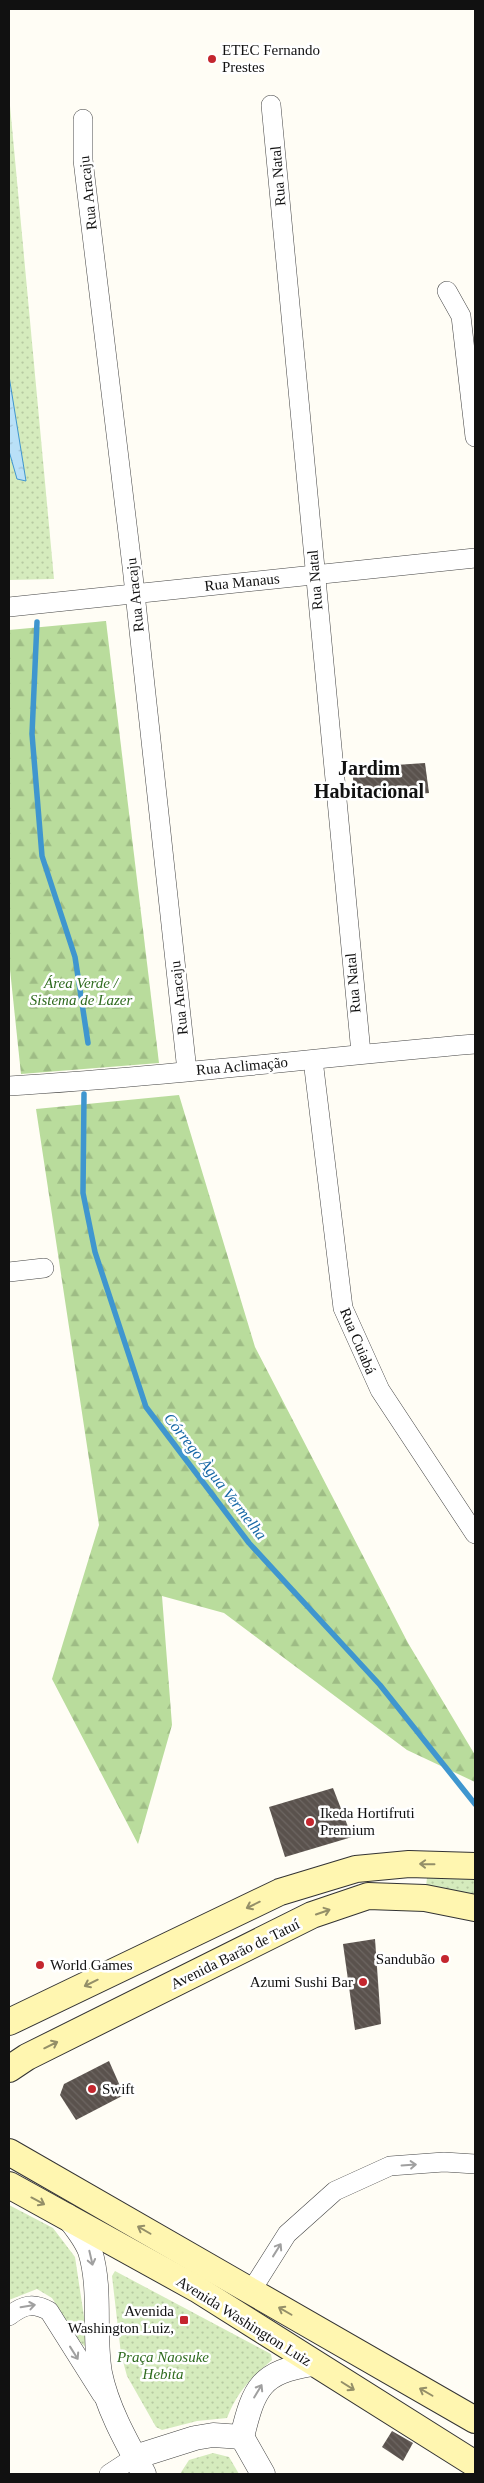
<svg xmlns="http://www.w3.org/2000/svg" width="484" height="2483" viewBox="0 0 484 2483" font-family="Georgia,serif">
  <defs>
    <pattern id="grass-dots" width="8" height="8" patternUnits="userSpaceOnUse" patternTransform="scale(1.25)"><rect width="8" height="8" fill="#d5ebbd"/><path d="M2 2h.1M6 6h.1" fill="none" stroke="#b6c8a1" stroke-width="1.8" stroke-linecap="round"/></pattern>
    <pattern id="forest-firs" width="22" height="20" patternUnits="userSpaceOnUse" patternTransform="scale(1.25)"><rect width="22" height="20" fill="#b9dc9c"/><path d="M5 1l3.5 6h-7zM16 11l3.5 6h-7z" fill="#9ebc85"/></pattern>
    <pattern id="water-ripples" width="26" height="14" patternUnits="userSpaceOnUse" patternTransform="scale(1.25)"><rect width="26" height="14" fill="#b9e0f7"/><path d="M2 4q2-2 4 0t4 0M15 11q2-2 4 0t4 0" fill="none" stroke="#9ebfd3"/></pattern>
    <pattern id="building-back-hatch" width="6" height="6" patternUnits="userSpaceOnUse" patternTransform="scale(1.25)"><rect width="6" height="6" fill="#5a524d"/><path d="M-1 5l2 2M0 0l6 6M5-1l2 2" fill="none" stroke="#6d6662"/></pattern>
  </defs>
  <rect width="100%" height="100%" fill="#fffdf5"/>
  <g fill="url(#grass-dots)">
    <polygon points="9,95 54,579 9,580"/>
    <polygon points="427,1878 475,1879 475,1896 426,1886"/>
    <polygon points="9,2205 53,2228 75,2257 89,2350 81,2343 52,2298 37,2289 9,2300"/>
    <path d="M115 2271 271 2354 272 2360C251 2378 237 2392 227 2418L197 2421 162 2430 156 2427 127 2376 121 2354 112 2276Z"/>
    <polygon points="213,2453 229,2457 239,2474 180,2474 189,2460"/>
  </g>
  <g fill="url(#forest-firs)">
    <polygon points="106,621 159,1063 21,1074 9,960 9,630"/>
    <polygon points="179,1095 255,1347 408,1643 475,1755 475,1782 407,1750 224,1613 162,1596 172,1725 138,1844 52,1679 99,1525 36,1109"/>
  </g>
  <polygon fill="url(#water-ripples)" stroke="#3f96cf" points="9,376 26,481 17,479 9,451"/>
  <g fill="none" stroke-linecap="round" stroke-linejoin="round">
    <g stroke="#3f96cf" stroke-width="5.5">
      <polyline points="37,622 32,734 42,856 75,957 88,1043"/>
      <polyline points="84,1094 83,1193 95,1252 146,1407 249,1543 380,1685 475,1804"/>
    </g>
  </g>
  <g fill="url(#building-back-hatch)">
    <polygon points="425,763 429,793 355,800 352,768"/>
    <polygon points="333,1788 352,1837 285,1857 269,1807"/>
    <polygon points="375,1939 381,2024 355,2030 343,1944"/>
    <polygon points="109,2061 124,2095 76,2120 60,2095 64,2084"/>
    <polygon points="392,2431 413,2443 403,2461 382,2447"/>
  </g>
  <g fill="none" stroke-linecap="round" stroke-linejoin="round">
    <defs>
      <g id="minor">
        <polyline points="271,105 361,1053"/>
        <polyline points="83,119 83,160 132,566 187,1071"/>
        <polyline points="447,291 461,316 475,437"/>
        <polyline points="9,607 475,558"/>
        <polyline points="313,1060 343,1308 380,1390 475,1534"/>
        <path d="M9 1086C165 1077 320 1057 475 1044"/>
        <polyline points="9,1272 44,1268"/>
        <polyline points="251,2291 287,2234 335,2191 390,2166 444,2162 475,2164"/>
        <path d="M9 2316C23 2305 33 2302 49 2311L102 2395"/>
        <polyline points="109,2474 135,2457"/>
      </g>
      <g id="tertiary">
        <path d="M67 2216C76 2227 85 2238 90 2251 102 2290 93 2333 100 2373 107 2408 127 2443 144 2474"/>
        <path d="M242 2437C254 2387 261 2372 313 2364"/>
        <polyline points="242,2437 263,2474"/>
        <polyline points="135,2457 195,2438 213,2435 242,2437"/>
      </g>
      <g id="secondary">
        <polyline points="9,2022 280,1892 356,1869 409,1864 475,1866"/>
        <polyline points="9,2069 27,2057 312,1915 368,1896 425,1898 475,1908"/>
        <polyline points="9,2152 475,2420"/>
        <polyline points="9,2185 197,2289 475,2464"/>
      </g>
    </defs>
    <use href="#minor" stroke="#444" stroke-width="20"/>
    <use href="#tertiary" stroke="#444" stroke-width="25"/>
    <use href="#secondary" stroke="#333" stroke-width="28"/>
    <use href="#minor" stroke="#fff" stroke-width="19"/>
    <use href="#tertiary" stroke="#fff" stroke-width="24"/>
    <use href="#secondary" stroke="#fff6b0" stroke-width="26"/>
  </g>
  <defs><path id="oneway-shaft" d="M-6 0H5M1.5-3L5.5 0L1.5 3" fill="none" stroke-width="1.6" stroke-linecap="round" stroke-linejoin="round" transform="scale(1.25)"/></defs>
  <g stroke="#948f68">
    <use href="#oneway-shaft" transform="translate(427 1864) rotate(-179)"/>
    <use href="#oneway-shaft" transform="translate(253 1905) rotate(154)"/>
    <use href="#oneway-shaft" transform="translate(323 1912) rotate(-19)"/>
    <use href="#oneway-shaft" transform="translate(91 1983) rotate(154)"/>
    <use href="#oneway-shaft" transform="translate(51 2045) rotate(-26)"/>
    <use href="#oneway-shaft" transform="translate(38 2201) rotate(28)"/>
    <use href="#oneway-shaft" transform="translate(144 2230) rotate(-150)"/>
    <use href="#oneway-shaft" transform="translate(285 2311) rotate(-150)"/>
    <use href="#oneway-shaft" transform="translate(348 2386) rotate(32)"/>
    <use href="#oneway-shaft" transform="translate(426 2392) rotate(-150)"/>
  </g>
  <g stroke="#a0a0a0">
    <use href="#oneway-shaft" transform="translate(409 2165) rotate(-4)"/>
    <use href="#oneway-shaft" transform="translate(277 2250) rotate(-58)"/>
    <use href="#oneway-shaft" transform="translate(91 2258) rotate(77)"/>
    <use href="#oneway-shaft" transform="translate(28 2306) rotate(-9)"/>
    <use href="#oneway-shaft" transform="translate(74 2353) rotate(58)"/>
    <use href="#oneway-shaft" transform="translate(258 2391) rotate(-59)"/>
  </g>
  <g fill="#c4262e" stroke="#fff" stroke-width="2">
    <circle cx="212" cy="59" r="5"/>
    <circle cx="310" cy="1822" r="5"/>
    <circle cx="445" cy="1959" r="5"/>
    <circle cx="40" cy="1965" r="5"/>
    <circle cx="363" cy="1982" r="5"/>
    <circle cx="92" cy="2089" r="5"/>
    <rect x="179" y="2315" width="10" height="10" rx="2.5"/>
  </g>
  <g text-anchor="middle" stroke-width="5" stroke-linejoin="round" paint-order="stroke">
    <g font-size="15" fill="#111" stroke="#fff" text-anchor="start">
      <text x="222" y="55">ETEC Fernando<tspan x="222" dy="17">Prestes</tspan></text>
      <text x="320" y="1818">Ikeda Hortifruti<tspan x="320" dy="17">Premium</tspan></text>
      <text x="435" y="1964" text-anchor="end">Sandubão</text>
      <text x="50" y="1970">World Games</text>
      <text x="353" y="1987" text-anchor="end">Azumi Sushi Bar</text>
      <text x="102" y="2094">Swift</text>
      <text x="174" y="2316" text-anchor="end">Avenida<tspan x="174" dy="17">Washington Luiz,</tspan></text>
    </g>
    <g font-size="15" fill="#111" stroke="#fff">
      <text transform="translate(278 176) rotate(-95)" y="5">Rua Natal</text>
      <text transform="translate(88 193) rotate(-96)" y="5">Rua Aracaju</text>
      <text transform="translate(315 580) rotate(-95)" y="5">Rua Natal</text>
      <text transform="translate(242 582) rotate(-6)" y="5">Rua Manaus</text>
      <text transform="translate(135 595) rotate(-96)" y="5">Rua Aracaju</text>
      <text transform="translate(353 983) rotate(-95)" y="5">Rua Natal</text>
      <text transform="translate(179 998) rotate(-96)" y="5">Rua Aracaju</text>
      <text transform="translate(242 1066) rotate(-5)" y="5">Rua Aclimação</text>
      <text transform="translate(358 1341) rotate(67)" y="5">Rua Cuiabá</text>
      <text transform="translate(235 1954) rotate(-26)" y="5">Avenida Barão de Tatuí</text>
      <text transform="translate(244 2321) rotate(32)" y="5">Avenida Washington Luiz</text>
    </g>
    <g font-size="15" font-style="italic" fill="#2f6b1f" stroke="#fff">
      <text x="81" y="988">Área Verde /<tspan x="81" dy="17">Sistema de Lazer</tspan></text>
      <text x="163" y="2362">Praça Naosuke<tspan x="163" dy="17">Hebita</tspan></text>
    </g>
    <g font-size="16" font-style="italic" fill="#1768a6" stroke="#fff">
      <text transform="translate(216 1476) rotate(52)" y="6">Córrego Àgua Vermelha</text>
    </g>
    <g font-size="20" font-weight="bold" fill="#111" stroke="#fff">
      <text x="369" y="775">Jardim<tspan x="369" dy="23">Habitacional</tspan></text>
    </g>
  </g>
  <rect width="484" height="2483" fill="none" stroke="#111111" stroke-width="20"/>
</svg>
